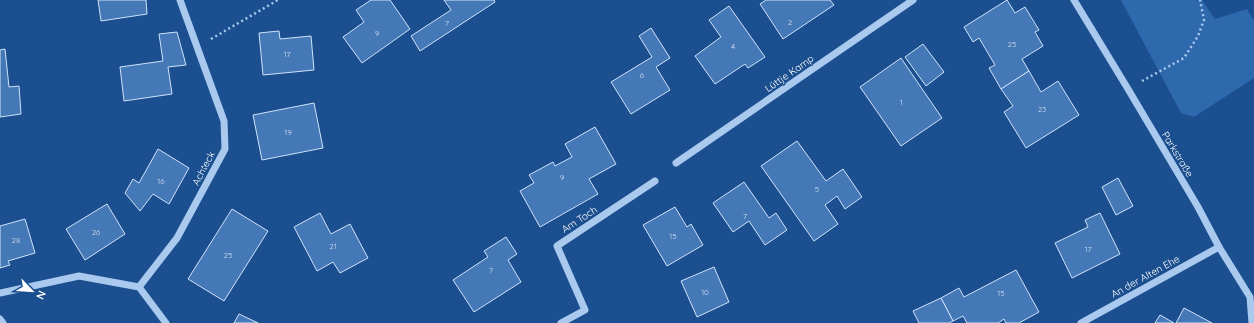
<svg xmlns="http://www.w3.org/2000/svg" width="1254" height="323" viewBox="0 0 1254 323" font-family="Quicksand,sans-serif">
  <rect width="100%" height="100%" fill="#1b4f8f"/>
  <polygon fill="#2e69ad" points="1121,0 1202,0 1215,19 1247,9 1254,21 1254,78 1194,117 1181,113"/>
  <g fill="#4478b7" stroke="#cfe3fa">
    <polygon points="98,0 146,0 147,14 101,21"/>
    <polygon points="371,0 390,0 410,29 362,63 343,37 364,22 356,10"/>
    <polygon points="444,0 494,0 495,2 420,51 411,36 451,10"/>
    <polygon points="766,0 830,0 834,5 783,39 760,4"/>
    <polygon points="1007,0 1015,13 1025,7 1039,30 1035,32 1043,46 1022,59 1029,71 1001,89 989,68 995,65 979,38 973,42 964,27"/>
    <polygon points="729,6 765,57 748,68 745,64 715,84 695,56 721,37 709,20"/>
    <polygon points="651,28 670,58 656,67 670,90 631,114 611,82 652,57 639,36"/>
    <polygon points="279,31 280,39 311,36 314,70 263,75 259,33"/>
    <polygon points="177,32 186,65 168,67 172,94 124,101 120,67 163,61 159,34"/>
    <polygon points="923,44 944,72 926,86 905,57"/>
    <polygon points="5,49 9,87 19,86 21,114 0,117 0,50"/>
    <polygon points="901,58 942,118 901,146 860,87"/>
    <polygon points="1029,71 1041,92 1058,81 1079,115 1026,148 1004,112 1013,106 1001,89"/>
    <polygon points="314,103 323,148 262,160 253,115"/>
    <polygon points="595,127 616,164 589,179 598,194 540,227 520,191 534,183 529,175 553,162 555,166 572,157 565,144"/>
    <polygon points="797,141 826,181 843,169 862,197 845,209 837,196 825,205 838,224 814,241 761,166"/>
    <polygon points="158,149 189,168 169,204 153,194 140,211 125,193 133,179 139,183"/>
    <polygon points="1118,178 1133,206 1116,215 1102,187"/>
    <polygon points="744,182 769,218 776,213 787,230 765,245 749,221 733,232 713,203"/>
    <polygon points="107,204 125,234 85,260 66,229"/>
    <polygon points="675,207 687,227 691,224 703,245 667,266 643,225"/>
    <polygon points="232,209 268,231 224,301 188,279"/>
    <polygon points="320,213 331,234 350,224 368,258 340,273 333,262 317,271 294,227"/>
    <polygon points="1100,213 1120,254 1072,278 1055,243 1088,227 1085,220"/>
    <polygon points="25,219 35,253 8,261 10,265 0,268 0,226"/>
    <polygon points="506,237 517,254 508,260 521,282 474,312 453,280 488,257 484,251"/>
    <polygon points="714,267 729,302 697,317 681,281"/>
    <polygon points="1016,270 1039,312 1019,323 1006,323 1004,319 998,323 967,323 963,316 953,321 941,298 959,288 964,297"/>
    <polygon points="941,298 953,321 949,323 919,323 913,311"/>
    <polygon points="1184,308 1212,323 1176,323"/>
    <polygon points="239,314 258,323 234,323"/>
    <polygon points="1160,315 1174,323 1155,323"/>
  </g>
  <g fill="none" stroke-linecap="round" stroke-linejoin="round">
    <g stroke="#a9c9ee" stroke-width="2.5" stroke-dasharray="2 3" stroke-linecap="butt">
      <polyline points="211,39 278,0"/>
      <polyline points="1142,81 1184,58 1198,36 1204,20 1200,0"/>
    </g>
    <g stroke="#a9c9ee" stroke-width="7">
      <polyline points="1074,0 1128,89 1198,207 1219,247 1250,297 1252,323"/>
      <polyline points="676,163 913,0"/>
      <polyline points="139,287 177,238 225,149 224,121 180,0"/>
      <polyline points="0,293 79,276 139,287 166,323"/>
      <polyline points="0,319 3,323"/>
      <polyline points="561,323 585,310 557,246 655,181"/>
      <polyline points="1081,323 1219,247"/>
    </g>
  </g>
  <g text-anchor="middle" stroke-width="3" stroke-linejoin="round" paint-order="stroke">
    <g font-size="8" fill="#d0dded">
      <text x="790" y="25">2</text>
      <text x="447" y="26">7</text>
      <text x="377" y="36">9</text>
      <text x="1012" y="47">25</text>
      <text x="733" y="49">4</text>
      <text x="287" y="57">17</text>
      <text x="642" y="78">6</text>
      <text x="901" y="105">1</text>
      <text x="1042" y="112">23</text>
      <text x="288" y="135">19</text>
      <text x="562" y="180">9</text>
      <text x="161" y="184">16</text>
      <text x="817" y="192">5</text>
      <text x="745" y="219">7</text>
      <text x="96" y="235">26</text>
      <text x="673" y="239">15</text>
      <text x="16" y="243">28</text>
      <text x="333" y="249">21</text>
      <text x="1088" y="252">17</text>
      <text x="228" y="258">25</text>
      <text x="491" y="273">7</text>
      <text x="705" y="295">10</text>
      <text x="1001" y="296">15</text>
    </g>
    <g font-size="10" fill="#fff" stroke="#1b4f8f">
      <text transform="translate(789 73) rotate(-35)" y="4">Lüttje Kamp</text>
      <text transform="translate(1178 154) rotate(59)" y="4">Parkstraße</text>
      <text transform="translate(203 168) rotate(-62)" y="4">Achteck</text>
      <text transform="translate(579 219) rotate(-33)" y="4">Am Toch</text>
      <text transform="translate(1145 276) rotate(-29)" y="4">An der Alten Ehe</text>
    </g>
  </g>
  <g transform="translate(32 291) rotate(115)" stroke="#1b4f8f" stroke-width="3" paint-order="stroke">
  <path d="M0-3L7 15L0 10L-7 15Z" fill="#ffffff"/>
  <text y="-6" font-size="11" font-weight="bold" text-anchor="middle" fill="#ffffff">N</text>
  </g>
</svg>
